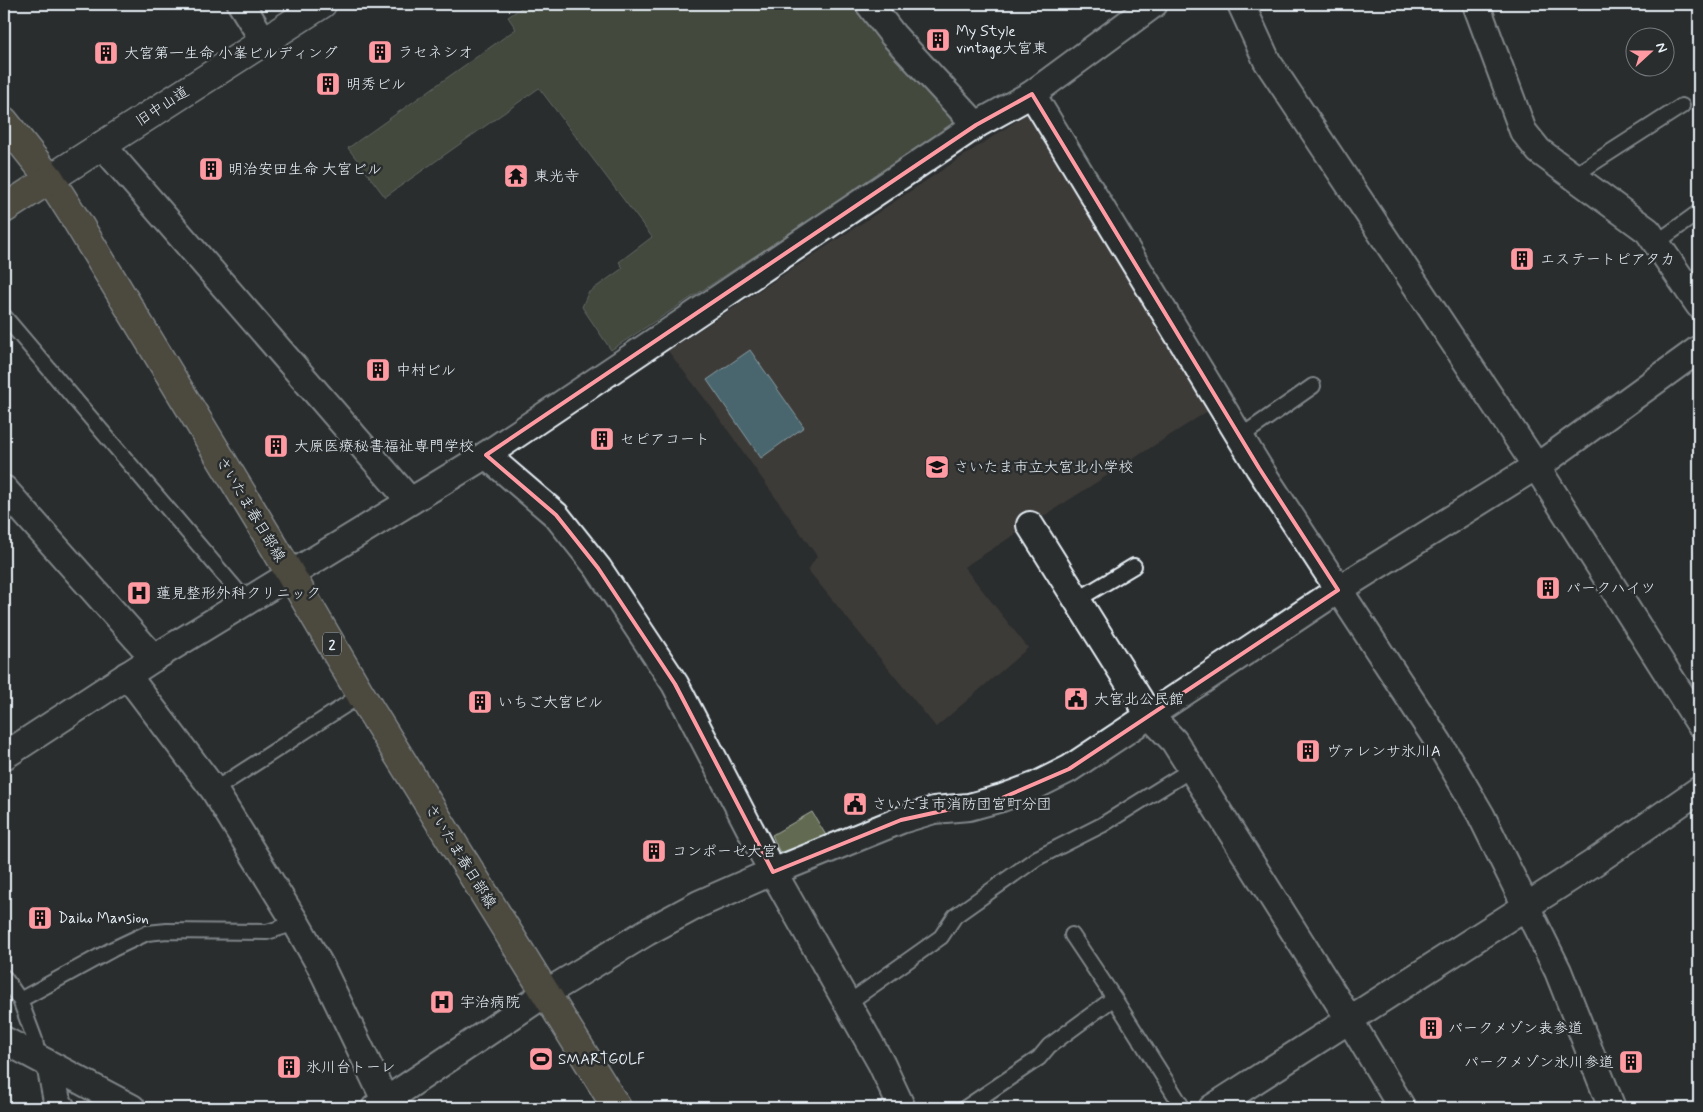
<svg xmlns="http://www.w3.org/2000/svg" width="1703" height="1112" viewBox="0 0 1703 1112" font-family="Mynerve,'Klee One',sans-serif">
  <rect width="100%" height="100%" fill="#2a2d2e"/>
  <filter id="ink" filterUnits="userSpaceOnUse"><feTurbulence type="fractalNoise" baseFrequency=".02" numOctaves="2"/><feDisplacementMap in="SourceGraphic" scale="10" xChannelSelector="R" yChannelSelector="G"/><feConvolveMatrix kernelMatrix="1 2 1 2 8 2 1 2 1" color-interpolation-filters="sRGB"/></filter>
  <g filter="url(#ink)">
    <polygon fill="#3d3b38" points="1027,114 1211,409 964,567 1028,648 936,727 808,570 817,556 712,408 668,351"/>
    <g fill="#626b51" stroke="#a5aea4">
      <polygon points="527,4 858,4 958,123 611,350 582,307 588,293 623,268 619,262 652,237 539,88 385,197 348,148 516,29 508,17"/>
      <polygon points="812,812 827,837 791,855 779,851 772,835"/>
    </g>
    <polygon fill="#49656d" stroke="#899da5" points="750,350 804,427 761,458 707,380"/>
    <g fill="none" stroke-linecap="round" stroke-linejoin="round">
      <defs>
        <g id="lane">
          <polyline points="1573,176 1682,106"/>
          <polyline points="1656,243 1699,212"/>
          <polyline points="4,316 247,602"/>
          <polyline points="1240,437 1313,386"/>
          <polyline points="1077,600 1134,566"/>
          <polyline points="214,790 361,695"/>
          <polyline points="1072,935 1114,998 1183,1108"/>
          <polyline points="4,977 20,1000 35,1040 38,1057"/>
          <polyline points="20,1000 113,949 147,933 167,931 267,932 296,923"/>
          <polyline points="848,1003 941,937 955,916 1037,858 1102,825 1192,769"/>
          <polyline points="965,1108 1039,1058 1049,1046 1114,998"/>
        </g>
        <g id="street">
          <polyline points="241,4 264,41"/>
          <polyline points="869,4 893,35 976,125"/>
          <polyline points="1241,4 1267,61 1536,466 1699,723"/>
          <polyline points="1476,4 1523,131 1539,151 1648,231 1699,305"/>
          <polyline points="1032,94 1259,468 1439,743 1481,815 1558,971 1612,1108"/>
          <polyline points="102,145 410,501"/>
          <polyline points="486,455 556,515 598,568 675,684 763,854 881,1063 902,1108"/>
          <polyline points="4,489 154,658"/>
          <polyline points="1030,525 1149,715 1174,741 1349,1019 1402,1108"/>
          <polyline points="127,675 214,790 296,923 321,967 385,1100"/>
          <polyline points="4,756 154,658 486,455 976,125 1032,94 1154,4"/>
          <polyline points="4,1040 132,1108"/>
          <polyline points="50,1065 57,1101 62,1108"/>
          <polyline points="375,1108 546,993 647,932 699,904 758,878 901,820 934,810 969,807 1002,798 1037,785 1069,769 1338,590 1549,458 1699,349"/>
          <polyline points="1212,1108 1592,864 1699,790"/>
        </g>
        <polyline id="secondary" points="50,179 322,4"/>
        <g id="primary">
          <polyline points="4,121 50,179 78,223 275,548 361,695 617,1108"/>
          <polyline points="4,209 50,179"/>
        </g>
      </defs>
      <use href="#lane" stroke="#e8f1f8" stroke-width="18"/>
      <use href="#street" stroke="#e8f1f8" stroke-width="30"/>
      <use href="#secondary" stroke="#e8f1f8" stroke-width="31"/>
      <use href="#primary" stroke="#e8f1f8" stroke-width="31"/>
      <use href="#lane" stroke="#2a2d2e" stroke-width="14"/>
      <use href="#street" stroke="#2a2d2e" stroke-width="26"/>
      <use href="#secondary" stroke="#2a2d2e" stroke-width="28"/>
      <use href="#primary" stroke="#746b52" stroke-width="28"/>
    </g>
  </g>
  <path d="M0 0H1703V1112H0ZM1032 94 1259 468 1338 590 1069 769 1002 798 901 820 773 872 675 684 598 568 556 515 486 455 976 125Z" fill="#2a2d2e" fill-opacity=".55" fill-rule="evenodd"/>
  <path fill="none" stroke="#ff9aa2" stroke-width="4" stroke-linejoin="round" d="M1032 94 1259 468 1338 590 1069 769 1002 798 901 820 773 872 675 684 598 568 556 515 486 455 976 125Z"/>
  <defs>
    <symbol id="building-square" viewBox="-11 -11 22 22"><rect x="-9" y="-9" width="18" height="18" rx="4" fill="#ff9aa2" stroke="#2a2d2e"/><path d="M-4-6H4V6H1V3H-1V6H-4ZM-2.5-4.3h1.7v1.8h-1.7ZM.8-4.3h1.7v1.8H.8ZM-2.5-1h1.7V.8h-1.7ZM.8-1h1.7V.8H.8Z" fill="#111"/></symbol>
    <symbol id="temple-square" viewBox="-11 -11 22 22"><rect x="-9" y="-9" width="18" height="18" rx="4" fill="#ff9aa2" stroke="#2a2d2e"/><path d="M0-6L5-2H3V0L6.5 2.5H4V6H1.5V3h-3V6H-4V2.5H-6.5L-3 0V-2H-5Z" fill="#111"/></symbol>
    <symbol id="school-square" viewBox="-11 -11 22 22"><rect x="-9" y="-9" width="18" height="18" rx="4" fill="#ff9aa2" stroke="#2a2d2e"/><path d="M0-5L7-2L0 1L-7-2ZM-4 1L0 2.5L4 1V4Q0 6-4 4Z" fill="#111"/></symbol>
    <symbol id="hospital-square" viewBox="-11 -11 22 22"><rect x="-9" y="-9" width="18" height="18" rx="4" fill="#ff9aa2" stroke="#2a2d2e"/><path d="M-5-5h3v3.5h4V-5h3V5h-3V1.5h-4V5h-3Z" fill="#111"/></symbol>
    <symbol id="civic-square" viewBox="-11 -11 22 22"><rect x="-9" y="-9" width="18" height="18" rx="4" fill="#ff9aa2" stroke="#2a2d2e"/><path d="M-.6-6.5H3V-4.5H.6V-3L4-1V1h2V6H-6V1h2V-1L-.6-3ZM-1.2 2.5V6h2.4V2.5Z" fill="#111"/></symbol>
    <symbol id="stadium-square" viewBox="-11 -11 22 22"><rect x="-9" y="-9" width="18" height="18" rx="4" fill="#ff9aa2" stroke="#2a2d2e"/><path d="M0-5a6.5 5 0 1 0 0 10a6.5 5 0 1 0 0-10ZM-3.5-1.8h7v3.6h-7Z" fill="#111"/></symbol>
  </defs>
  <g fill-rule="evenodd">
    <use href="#building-square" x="924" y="26" width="28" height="28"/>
    <use href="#building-square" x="366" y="38" width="28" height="28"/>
    <use href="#building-square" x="92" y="39" width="28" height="28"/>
    <use href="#building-square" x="314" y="70" width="28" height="28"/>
    <use href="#building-square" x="197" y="155" width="28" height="28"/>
    <use href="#temple-square" x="502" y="162" width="28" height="28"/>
    <use href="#building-square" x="1508" y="245" width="28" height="28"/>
    <use href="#building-square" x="364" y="356" width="28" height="28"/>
    <use href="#building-square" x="588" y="425" width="28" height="28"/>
    <use href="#building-square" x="262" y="432" width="28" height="28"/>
    <use href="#school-square" x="923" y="453" width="28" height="28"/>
    <use href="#building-square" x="1534" y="574" width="28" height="28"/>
    <use href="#hospital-square" x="125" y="579" width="28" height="28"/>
    <use href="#civic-square" x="1062" y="685" width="28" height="28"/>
    <use href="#building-square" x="466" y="688" width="28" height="28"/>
    <use href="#building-square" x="1294" y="737" width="28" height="28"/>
    <use href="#civic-square" x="841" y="790" width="28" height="28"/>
    <use href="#building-square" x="640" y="837" width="28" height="28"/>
    <use href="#building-square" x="26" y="904" width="28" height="28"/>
    <use href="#hospital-square" x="428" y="988" width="28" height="28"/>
    <use href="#building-square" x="1417" y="1014" width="28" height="28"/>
    <use href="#stadium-square" x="527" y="1045" width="28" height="28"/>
    <use href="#building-square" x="1617" y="1048" width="28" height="28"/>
    <use href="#building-square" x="275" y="1053" width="28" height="28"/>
  </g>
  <g text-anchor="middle" stroke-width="5" stroke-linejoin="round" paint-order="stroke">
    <rect fill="#2a2d2e" stroke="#afb6bb" stroke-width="1" x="323" y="632.5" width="18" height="23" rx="4"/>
    <g font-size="14" font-weight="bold" fill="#e8f1f8">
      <text x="332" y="649">2</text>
    </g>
    <g font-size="15" fill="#e8f1f8" stroke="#2a2d2e" text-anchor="start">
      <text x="956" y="36">My Style<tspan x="956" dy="17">vintage大宮東</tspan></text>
      <text x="398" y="57">ラセネシオ</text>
      <text x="124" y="58">大宮第一生命 小峯ビルディング</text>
      <text x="346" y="89">明秀ビル</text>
      <text x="228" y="174">明治安田生命 大宮ビル</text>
      <text x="534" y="181">東光寺</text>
      <text x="1540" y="264">エステートピアタカ</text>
      <text x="396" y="375">中村ビル</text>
      <text x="620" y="444">セピアコート</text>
      <text x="294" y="451">大原医療秘書福祉専門学校</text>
      <text x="954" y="472">さいたま市立大宮北小学校</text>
      <text x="1566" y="593">パークハイツ</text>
      <text x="156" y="598">蓮見整形外科クリニック</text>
      <text x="1094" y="704">大宮北公民館</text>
      <text x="498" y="707">いちご大宮ビル</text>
      <text x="1326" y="756">ヴァレンサ氷川A</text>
      <text x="872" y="809">さいたま市消防団宮町分団</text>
      <text x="672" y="856">コンポーゼ大宮</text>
      <text x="58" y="923">Daiho Mansion</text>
      <text x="460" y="1007">宇治病院</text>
      <text x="1448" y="1033">パークメゾン表参道</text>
      <text x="558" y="1064">SMARTGOLF</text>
      <text x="1614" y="1067" text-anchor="end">パークメゾン氷川参道</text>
      <text x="306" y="1072">氷川台トーレ</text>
    </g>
    <g font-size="15" fill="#e8f1f8" stroke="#2a2d2e">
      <text transform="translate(162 106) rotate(-33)" y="5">旧中山道</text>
      <text transform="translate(251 509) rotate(59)" y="5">さいたま春日部線</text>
      <text transform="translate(461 856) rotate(58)" y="5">さいたま春日部線</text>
    </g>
  </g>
  <rect width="1703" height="1112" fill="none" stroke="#2a2d2e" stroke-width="20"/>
  <rect x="10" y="10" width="1683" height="1092" fill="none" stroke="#e8f1f8" stroke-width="2" filter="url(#ink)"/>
  <g transform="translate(1650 52) rotate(69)"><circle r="24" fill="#2a2d2e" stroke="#767b7f"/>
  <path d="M0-4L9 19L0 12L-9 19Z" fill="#ff9aa2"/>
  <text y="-8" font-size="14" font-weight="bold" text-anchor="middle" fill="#e8f1f8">N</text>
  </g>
</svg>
